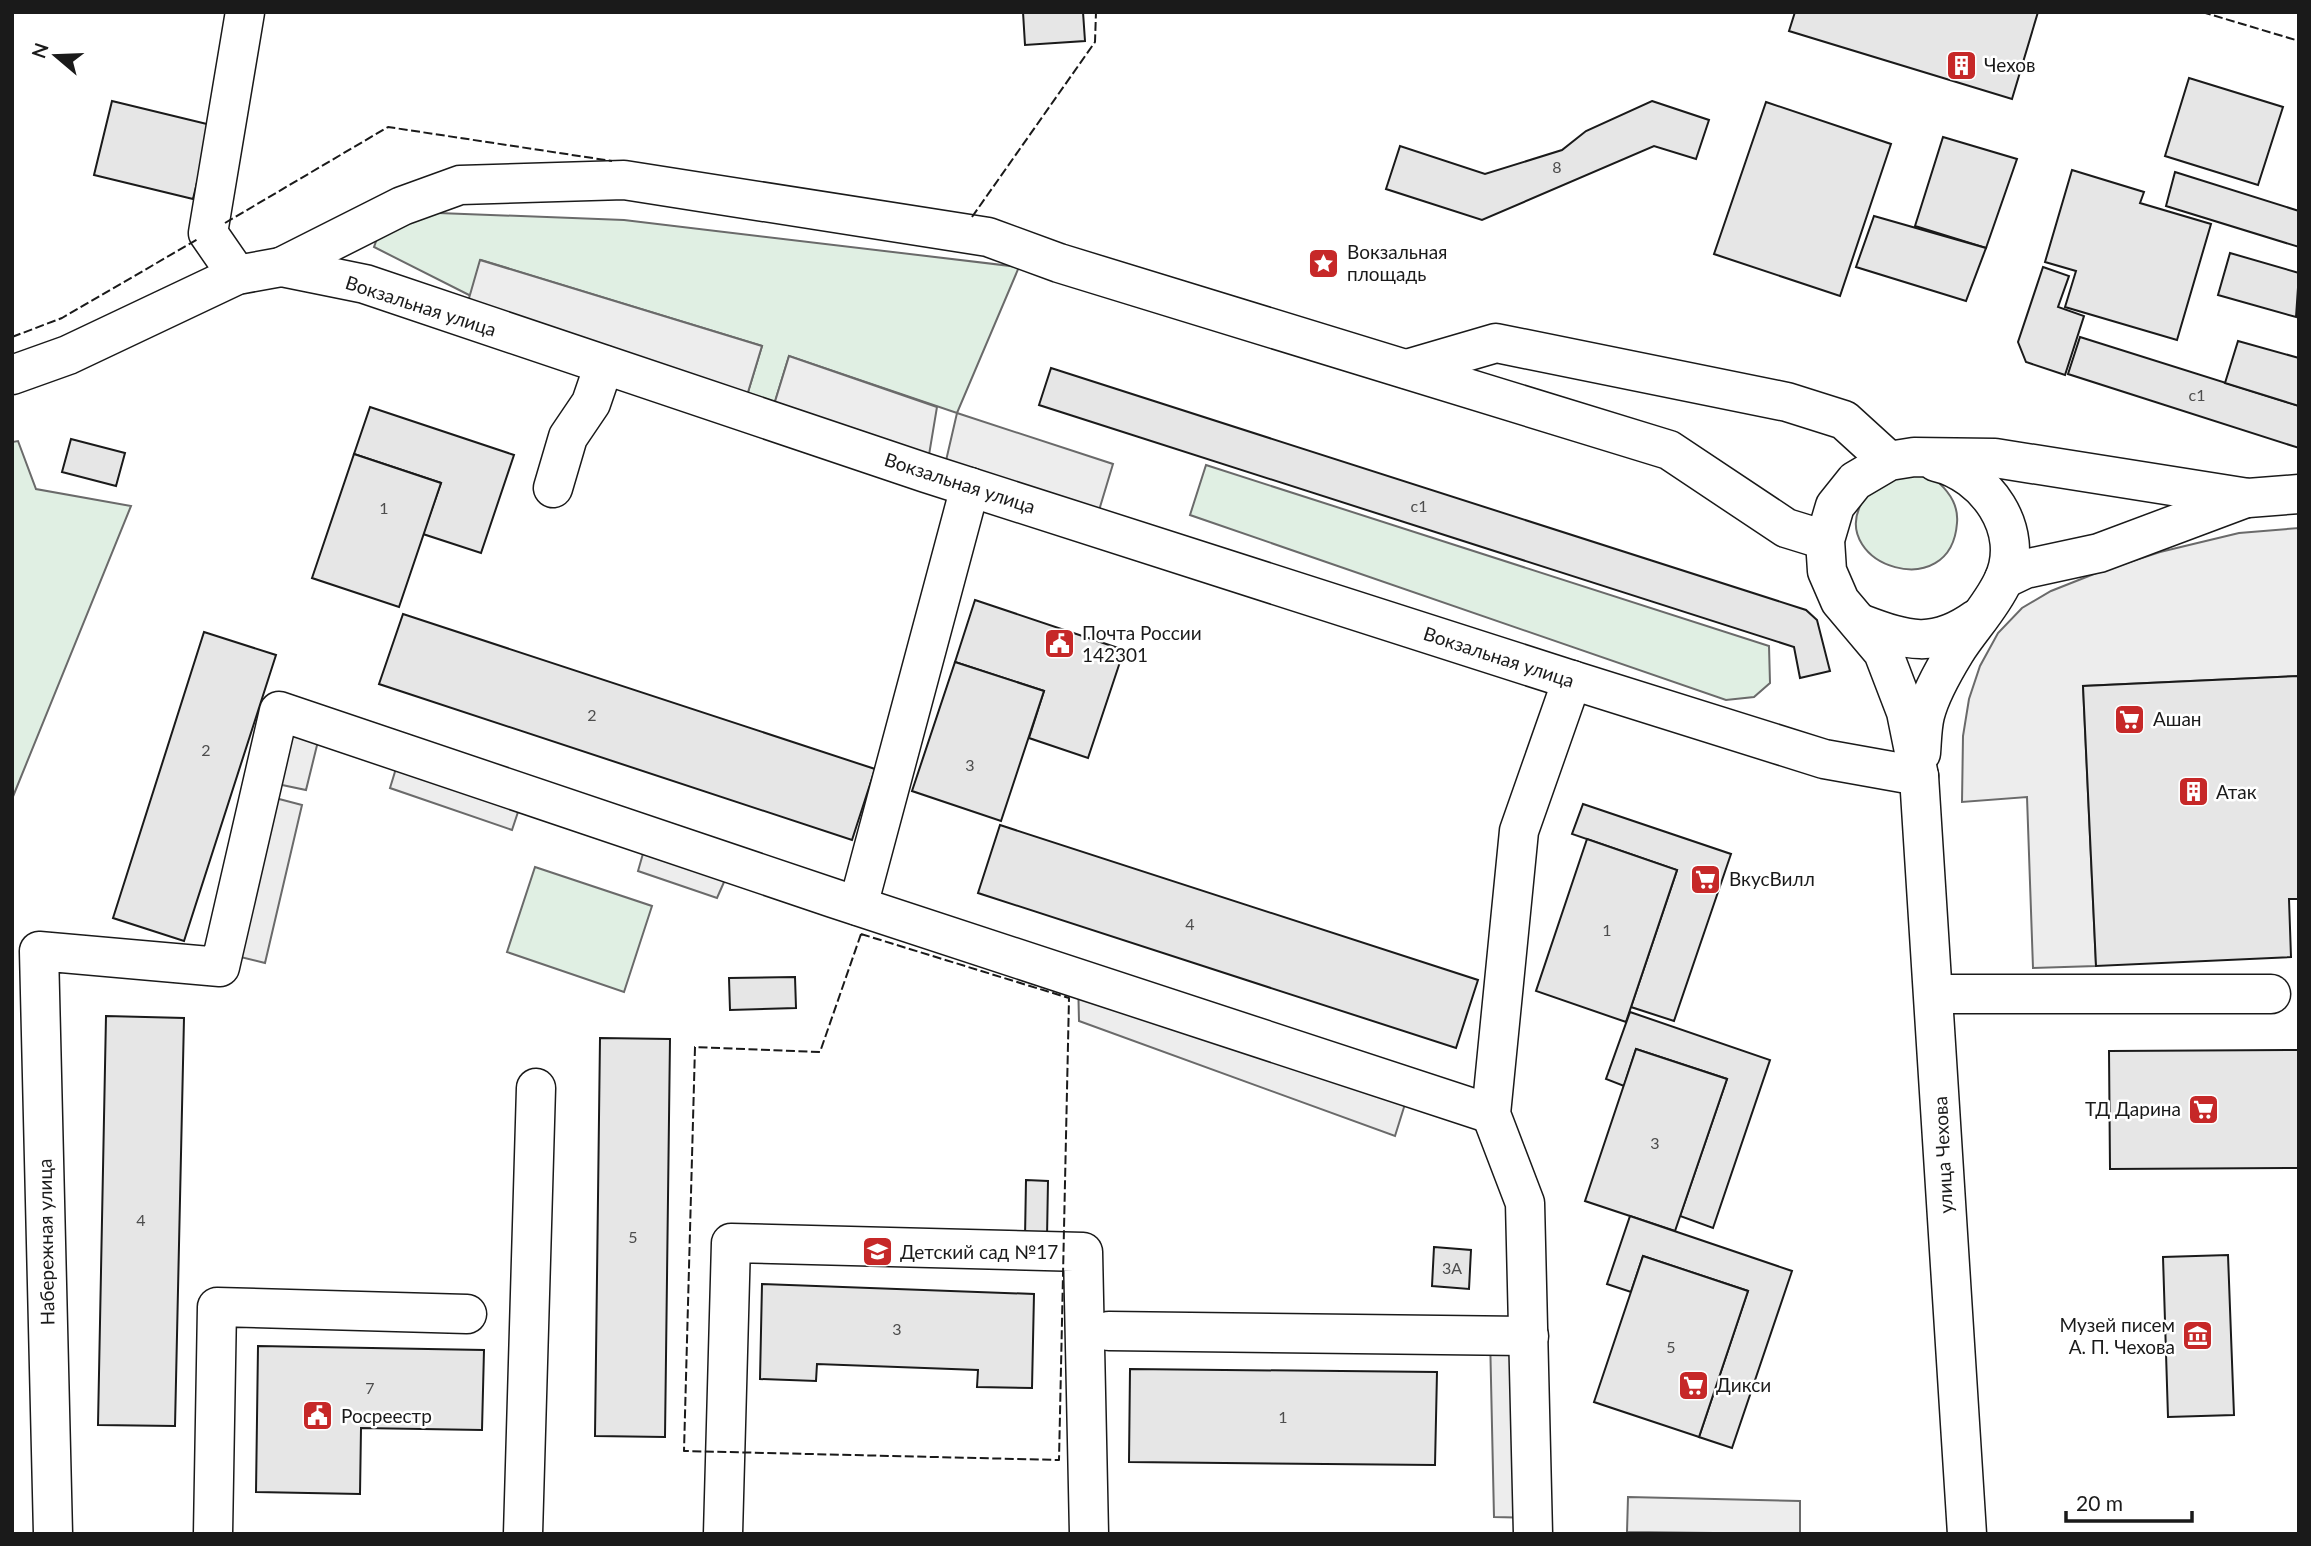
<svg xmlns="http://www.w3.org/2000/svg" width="2311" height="1546" viewBox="0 0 2311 1546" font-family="Lato,sans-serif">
  <rect width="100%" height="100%" fill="#fff"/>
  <g fill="#e0efe3" stroke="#6a6a6a" stroke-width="2">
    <polygon points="412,212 624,220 1019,267 957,413 789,356 769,421 742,412 762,346 481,260 471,296 374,247 383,222"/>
    <polygon points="18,441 36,489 131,506 12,799 12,442"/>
    <polygon points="1206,465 1769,646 1770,683 1754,697 1726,700 1190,515"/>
    <path d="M1929 475C1946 487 1959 502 1957 523 1951 605 1830 565 1861 504 1866 495 1875 486 1881 478Z"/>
    <polygon points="535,867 652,906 624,992 507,952"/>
  </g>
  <g fill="#ededed" stroke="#6a6a6a" stroke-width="2">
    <polygon points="480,260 762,346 742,412 463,319"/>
    <polygon points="789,356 937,407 926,473 769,421"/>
    <polygon points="957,413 1113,464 1094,527 942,478"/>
    <polygon points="2299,528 2299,676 2083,686 2096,966 2033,968 2027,797 1962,802 1963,736 1969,699 1980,666 1998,633 2022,608 2051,591 2099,572 2160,552 2239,533"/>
    <polygon points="279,711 322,725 306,790 263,781"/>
    <polygon points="401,752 524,794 512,830 390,788"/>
    <polygon points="260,794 302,805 265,963 224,953"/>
    <polygon points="648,836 732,864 717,898 638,871"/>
    <polygon points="1078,979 1410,1088 1395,1136 1079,1021"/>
    <polygon points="1490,1335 1529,1336 1533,1518 1494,1517"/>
    <polygon points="1628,1497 1800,1501 1800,1534 1627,1532"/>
  </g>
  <g fill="#e6e6e6" stroke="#1a1a1a" stroke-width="2">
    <polygon points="1023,12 1083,12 1085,41 1025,45"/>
    <polygon points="1795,12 2038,12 2012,99 1789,31"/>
    <polygon points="2189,78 2283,107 2258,185 2165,156"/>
    <polygon points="112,101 211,125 193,199 94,175"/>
    <polygon points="1652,101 1709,120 1696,159 1654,146 1482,220 1386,189 1400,146 1485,174 1562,150 1586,131"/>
    <polygon points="1766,102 1891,144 1840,296 1714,254"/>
    <polygon points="1943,137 2017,159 1986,248 1915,226"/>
    <polygon points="2072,170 2144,192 2140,203 2211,224 2177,340 2065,307 2076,271 2045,262"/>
    <polygon points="2175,172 2299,211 2299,247 2166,206"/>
    <polygon points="1874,216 1986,248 1966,301 1856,267"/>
    <polygon points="2230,253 2299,273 2296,317 2218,295"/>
    <polygon points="2043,267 2069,276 2058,307 2084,316 2065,375 2026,362 2018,342"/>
    <polygon points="2080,337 2299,406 2299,448 2068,374"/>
    <polygon points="2238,341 2299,358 2299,406 2225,383"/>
    <polygon points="1051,368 1806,610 1817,620 1830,671 1800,678 1794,647 1039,405"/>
    <polygon points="370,407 514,455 481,553 423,534 441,483 354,454"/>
    <polygon points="71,439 125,453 116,486 62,472"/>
    <polygon points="354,454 441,483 399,607 312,578"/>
    <polygon points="975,600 1124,650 1088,758 1029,738 1044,691 955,662"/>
    <polygon points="403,614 875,769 852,840 379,684"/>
    <polygon points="204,632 276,655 184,941 113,918"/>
    <polygon points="955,662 1044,691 1001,821 912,791"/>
    <polygon points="2299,676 2299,899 2289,899 2291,957 2096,966 2083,686"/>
    <polygon points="1583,804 1731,854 1674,1021 1631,1007 1677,870 1572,834"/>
    <polygon points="1000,825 1478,980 1456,1048 978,893"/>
    <polygon points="1587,839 1677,870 1626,1022 1536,991"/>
    <polygon points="795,977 796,1008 730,1010 729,978"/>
    <polygon points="1630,1012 1770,1060 1713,1228 1680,1216 1727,1079 1636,1049 1624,1086 1606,1079"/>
    <polygon points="106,1016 184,1018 175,1426 98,1425"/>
    <polygon points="600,1038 670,1039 665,1437 595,1436"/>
    <polygon points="1636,1049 1727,1079 1675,1231 1585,1201"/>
    <polygon points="2299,1050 2299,1168 2110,1169 2109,1051"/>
    <polygon points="1026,1180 1048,1181 1047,1238 1025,1238"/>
    <polygon points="1630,1216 1792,1271 1732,1448 1699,1437 1748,1291 1643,1256 1631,1292 1607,1284"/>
    <polygon points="1434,1247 1471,1250 1469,1289 1432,1286"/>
    <polygon points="2228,1255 2234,1415 2168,1417 2163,1257"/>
    <polygon points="1643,1256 1748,1291 1699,1437 1594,1402"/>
    <polygon points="762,1284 1034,1294 1032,1388 977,1387 978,1370 817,1364 816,1381 760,1379"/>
    <polygon points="258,1346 484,1350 482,1430 361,1428 360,1494 256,1492"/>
    <polygon points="1130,1369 1437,1372 1435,1465 1129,1462"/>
  </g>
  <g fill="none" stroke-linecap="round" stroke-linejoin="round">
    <defs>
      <g id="minor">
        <polyline points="281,267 402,206 460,185 624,180 988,237 1059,263 1669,450 1786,528 1825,540"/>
        <polyline points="237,275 208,233 245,12"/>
        <polyline points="1407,369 1496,343 1787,402 1844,420 1889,461"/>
        <polyline points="12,375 68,355 237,275 281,267 365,284 926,473 1572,680 1824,759 1919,776"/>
        <polyline points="553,488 568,437 591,403 604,365"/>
        <polyline points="2004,579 2025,569 2099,553 2246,498"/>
        <path d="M1862 624C1907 641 1934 649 1976 619"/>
        <path d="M1921 753C1922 741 1922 727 1925 715 1930 695 1944 670 1955 652 1970 628 1991 607 2003 581 2027 530 1985 473 1936 462"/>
        <polyline points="858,906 970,487"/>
        <polyline points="1934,994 2271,994"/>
        <polyline points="1109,1331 1529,1336"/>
        <polyline points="53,1534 39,951 220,967 279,711 833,898 1491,1114"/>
        <polyline points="213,1534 217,1307 467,1314"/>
        <polyline points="523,1534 536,1088"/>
        <polyline points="723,1534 731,1243 1083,1252 1089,1534"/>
        <polyline points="1533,1534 1525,1203 1491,1114 1519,831 1572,680"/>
        <polyline points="1967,1534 1919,776 1906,712 1883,652 1840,601 1827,571 1825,540 1835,506 1855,481 1889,461 1914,457 1995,458 2248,498 2299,494"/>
      </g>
    </defs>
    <use href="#minor" stroke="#1a1a1a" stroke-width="41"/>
    <use href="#minor" stroke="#fff" stroke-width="38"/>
    <g stroke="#1a1a1a" stroke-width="2" stroke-dasharray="9 3.5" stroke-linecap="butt">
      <polyline points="2202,12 2299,41"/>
      <polyline points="972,217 1095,42 1096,12"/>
      <polyline points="225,223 388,127 612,161"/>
      <polyline points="12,337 62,318 198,239"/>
      <polygon points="861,934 1069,998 1059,1460 684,1451 695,1047 820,1052"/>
    </g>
  </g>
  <defs>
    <symbol id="building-square" viewBox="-11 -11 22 22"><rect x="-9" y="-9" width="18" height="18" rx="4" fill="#c62828" stroke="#fff"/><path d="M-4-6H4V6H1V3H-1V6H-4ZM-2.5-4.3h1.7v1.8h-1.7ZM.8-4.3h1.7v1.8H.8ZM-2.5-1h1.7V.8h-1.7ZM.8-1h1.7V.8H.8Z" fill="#fff"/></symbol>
    <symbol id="sight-square" viewBox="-11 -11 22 22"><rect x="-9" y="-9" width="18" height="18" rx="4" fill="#c62828" stroke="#fff"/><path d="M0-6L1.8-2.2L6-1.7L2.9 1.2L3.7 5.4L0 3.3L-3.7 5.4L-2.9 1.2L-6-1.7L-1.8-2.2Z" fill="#fff"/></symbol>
    <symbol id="civic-square" viewBox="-11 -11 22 22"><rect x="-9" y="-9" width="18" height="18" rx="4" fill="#c62828" stroke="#fff"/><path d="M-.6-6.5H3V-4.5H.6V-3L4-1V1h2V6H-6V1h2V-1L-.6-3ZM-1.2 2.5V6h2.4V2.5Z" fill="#fff"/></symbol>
    <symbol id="supermarket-square" viewBox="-11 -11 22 22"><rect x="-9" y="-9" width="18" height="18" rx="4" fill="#c62828" stroke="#fff"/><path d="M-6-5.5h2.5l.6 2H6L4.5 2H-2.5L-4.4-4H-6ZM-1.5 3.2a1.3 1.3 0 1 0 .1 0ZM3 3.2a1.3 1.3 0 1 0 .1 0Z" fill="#fff"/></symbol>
    <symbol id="school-square" viewBox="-11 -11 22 22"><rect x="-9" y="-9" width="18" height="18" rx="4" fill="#c62828" stroke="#fff"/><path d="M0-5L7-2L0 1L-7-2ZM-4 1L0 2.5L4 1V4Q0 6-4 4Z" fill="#fff"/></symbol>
    <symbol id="museum-square" viewBox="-11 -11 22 22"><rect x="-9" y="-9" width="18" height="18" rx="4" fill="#c62828" stroke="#fff"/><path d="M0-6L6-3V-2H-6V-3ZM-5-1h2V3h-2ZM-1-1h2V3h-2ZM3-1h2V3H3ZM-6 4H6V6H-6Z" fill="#fff"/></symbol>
  </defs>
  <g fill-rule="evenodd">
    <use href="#building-square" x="1944" y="48" width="35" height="35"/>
    <use href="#sight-square" x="1306" y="246" width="35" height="35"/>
    <use href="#civic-square" x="1042" y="626" width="35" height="35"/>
    <use href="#supermarket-square" x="2112" y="702" width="35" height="35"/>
    <use href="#building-square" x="2176" y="774" width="35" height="35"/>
    <use href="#supermarket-square" x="1688" y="862" width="35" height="35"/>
    <use href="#supermarket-square" x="2186" y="1092" width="35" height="35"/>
    <use href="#school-square" x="860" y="1234" width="35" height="35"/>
    <use href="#museum-square" x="2180" y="1318" width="35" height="35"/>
    <use href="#supermarket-square" x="1676" y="1368" width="35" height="35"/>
    <use href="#civic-square" x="300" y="1398" width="35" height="35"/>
  </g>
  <g text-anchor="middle" stroke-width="5" stroke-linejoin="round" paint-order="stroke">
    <g font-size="16" fill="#4d4d4d">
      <text x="1557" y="173">8</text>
      <text x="2197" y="401">с1</text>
      <text x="1419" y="512">с1</text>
      <text x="384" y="514">1</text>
      <text x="592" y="721">2</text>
      <text x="206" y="756">2</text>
      <text x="970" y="771">3</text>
      <text x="1190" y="930">4</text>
      <text x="1607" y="936">1</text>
      <text x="1655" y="1149">3</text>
      <text x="141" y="1226">4</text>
      <text x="633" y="1243">5</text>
      <text x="1452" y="1274">3А</text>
      <text x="897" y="1335">3</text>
      <text x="1671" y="1353">5</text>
      <text x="370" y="1394">7</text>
      <text x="1283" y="1423">1</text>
    </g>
    <g font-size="19" fill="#1a1a1a" stroke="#fff" text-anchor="start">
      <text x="1984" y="72">Чехов</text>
      <text x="1347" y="259">Вокзальная<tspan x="1347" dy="22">площадь</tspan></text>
      <text x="1082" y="640">Почта России<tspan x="1082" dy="22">142301</tspan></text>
      <text x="2153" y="726">Ашан</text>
      <text x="2216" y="799">Атак</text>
      <text x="1729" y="886">ВкусВилл</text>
      <text x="2181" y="1116" text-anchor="end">ТД Дарина</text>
      <text x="900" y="1259">Детский сад №17</text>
      <text x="2175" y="1332" text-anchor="end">Музей писем<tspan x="2175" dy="22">А. П. Чехова</tspan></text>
      <text x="1716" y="1392">Дикси</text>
      <text x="341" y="1423">Росреестр</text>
    </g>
    <g font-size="19" fill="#1a1a1a" stroke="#fff">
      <text transform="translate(421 306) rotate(18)" y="7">Вокзальная улица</text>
      <text transform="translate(960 483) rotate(18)" y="7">Вокзальная улица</text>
      <text transform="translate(1499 657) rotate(18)" y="7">Вокзальная улица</text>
      <text transform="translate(1943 1155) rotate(-93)" y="7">улица Чехова</text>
      <text transform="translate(46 1242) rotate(-91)" y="7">Набережная улица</text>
    </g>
  </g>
  <rect width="2311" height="1546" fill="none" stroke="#1a1a1a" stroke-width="28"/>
  <g transform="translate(56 56) rotate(289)" stroke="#ffffff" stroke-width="5" paint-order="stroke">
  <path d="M0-5L12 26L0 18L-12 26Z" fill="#1a1a1a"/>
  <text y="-10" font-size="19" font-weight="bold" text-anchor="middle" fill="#1a1a1a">N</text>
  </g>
  <path d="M2066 1511v10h126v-10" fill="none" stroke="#1a1a1a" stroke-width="3.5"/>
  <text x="2076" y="1511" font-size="21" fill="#1a1a1a" stroke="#ffffff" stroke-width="5" paint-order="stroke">20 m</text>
</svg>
